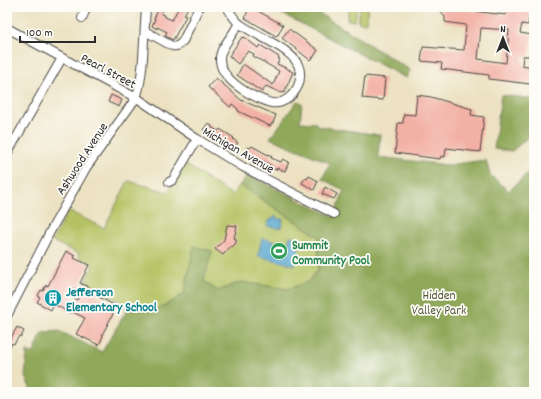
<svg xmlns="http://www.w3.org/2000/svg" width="541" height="399" viewBox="0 0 541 399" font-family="Dekko,sans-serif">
  <rect width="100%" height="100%" fill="#fdfcf7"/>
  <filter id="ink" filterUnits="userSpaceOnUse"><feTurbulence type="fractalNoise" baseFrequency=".025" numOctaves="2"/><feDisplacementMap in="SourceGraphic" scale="8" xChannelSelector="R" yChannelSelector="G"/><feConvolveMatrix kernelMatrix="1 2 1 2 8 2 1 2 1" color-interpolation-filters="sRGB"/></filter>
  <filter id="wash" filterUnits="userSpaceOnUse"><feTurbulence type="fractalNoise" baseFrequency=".012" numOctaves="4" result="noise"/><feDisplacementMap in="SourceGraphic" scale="16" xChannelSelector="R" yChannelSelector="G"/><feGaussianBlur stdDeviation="0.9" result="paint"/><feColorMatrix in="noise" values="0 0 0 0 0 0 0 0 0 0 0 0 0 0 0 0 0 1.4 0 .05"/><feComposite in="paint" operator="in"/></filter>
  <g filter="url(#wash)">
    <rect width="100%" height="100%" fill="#ece2c2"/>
    <g fill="#b5c264" stroke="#707648">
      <polygon points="349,7 357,7 355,21 347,20"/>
      <polygon points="360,7 368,7 366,23 358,22"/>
      <polygon points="185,164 232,195 240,185 319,237 318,270 308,282 288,289 240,282 218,291 204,281 195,246 184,294 158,310 127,310 123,303 85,282 93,265 78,257 79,254 52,241 68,211 104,228 128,181 168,192"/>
    </g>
    <g fill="#90a85a" stroke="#5e6a42">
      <polygon points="269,7 309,7 410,70 406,78"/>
      <polygon points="501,95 534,99 534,136 532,134 512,151 494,149"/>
      <polygon points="297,101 302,103 300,122 316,123 317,126 380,135 378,157 447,165 486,160 490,175 509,191 534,167 534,390 532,392 32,392 25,377 27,352 34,353 42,333 59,331 102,352 127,310 158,310 184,294 194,246 212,251 204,281 218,291 240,282 288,289 308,282 318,270 319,237 240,185 248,175 334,217 344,190 322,179 330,163 270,138 277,129"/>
    </g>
    <g fill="#52a4cd" stroke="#3e687c">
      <polygon points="276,216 277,219 283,219 281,227 279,228 267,226 269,221"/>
      <polygon points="290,236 301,239 295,265 258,256 262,238 288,245"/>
    </g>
    <g id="blocks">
      <g fill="#f3b1a5" fill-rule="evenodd">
        <polygon points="159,7 164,7 161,14 165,15 165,17 172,20 179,7 188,7 184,15 186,16 173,40 165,36 167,32 157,27 157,29 152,26 155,19 154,19"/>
        <polygon points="251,7 283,25 278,35 277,35 276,36 245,18 248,10 249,11"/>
        <path d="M438 7H446L447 8 506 15 507 7H531L528 25 522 24 520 33 532 35 529 56H523L522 65 533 67 530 84 489 79V75L441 69 442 63 421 61 423 47 464 50 466 25 445 22V17ZM481 28 509 30 506 63 478 59Z"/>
        <polygon points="289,29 318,50 313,58 313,57 310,60 282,38"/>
        <polygon points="242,37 243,38 244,37 258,48 260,45 279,57 278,58 280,59 277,64 290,70 289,70 293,72 284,93 282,92 281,93 266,86 262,92 237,75 239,72 243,64 273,85 279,71 253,56 254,54 248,51 238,64 231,58 232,58 229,56"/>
        <polygon points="365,76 385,78 383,100 362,98"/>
        <polygon points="216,78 241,100 276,115 273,123 272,123 270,126 238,111 238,109 232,104 230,107 208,87"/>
        <polygon points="111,95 122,100 119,107 108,102"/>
        <polygon points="417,95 431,97 472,109 471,115 484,117 480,152 446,148 445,157 441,156 440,159 395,153 398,123 403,123 404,114 415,115"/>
        <polygon points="208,123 212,126 211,127 218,131 220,129 234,138 233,139 238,143 233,149 218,138 219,137 210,132 208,134 204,132 205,131 203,130"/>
        <polygon points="252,146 268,155 268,154 272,156 271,158 281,162 283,159 289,162 285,171 277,168 276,170 271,168 272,166 263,161 261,163 244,155 248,147 250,148"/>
        <polygon points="309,176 318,181 314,190 302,183 305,178 307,179"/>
        <polygon points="325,187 337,194 334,199 322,194"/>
        <polygon points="227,225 237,226 234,238 236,239 236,243 232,247 231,246 223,255 215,249 224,240"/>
        <path d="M66 251 75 256 74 258 89 265 80 283 97 291 95 295 116 306 112 313 113 314 102 335 103 336 99 345 76 334 85 318 71 311 70 313 54 304 51 310 37 302 40 297 38 296 41 290 43 291 46 285 48 286ZM74 289 81 293 77 300 70 296Z"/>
        <polygon points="17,327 24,331 21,337 19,336 14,344 12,343 7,353 7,345"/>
      </g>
    </g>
  </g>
  <g filter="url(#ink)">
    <use href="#blocks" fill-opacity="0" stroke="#484642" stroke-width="1"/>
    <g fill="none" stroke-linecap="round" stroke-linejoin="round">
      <defs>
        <g id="minor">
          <path d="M227 7C231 13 234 20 240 24 254 34 270 40 284 50 289 54 294 57 297 63 301 69 301 79 298 86 293 96 283 105 272 103 269 103 266 101 263 100 247 94 219 78 220 58 220 47 234 35 238 24"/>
          <polyline points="82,18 87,7"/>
          <polyline points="7,28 140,100 197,139 243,167 334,214"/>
          <path d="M145 31 172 46C178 47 179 45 183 41L199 7"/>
          <polyline points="7,154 62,58"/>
          <polyline points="169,182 173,180 197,139"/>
          <path d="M7 316 51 230 86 168 136 98C141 85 142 71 143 58 144 41 145 24 146 7"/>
        </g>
      </defs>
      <use href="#minor" stroke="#484642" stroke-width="10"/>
      <use href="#minor" stroke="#fff" stroke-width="8"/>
    </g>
  </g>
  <defs>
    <symbol id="stadium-disc" viewBox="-11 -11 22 22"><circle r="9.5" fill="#2e9e5b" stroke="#fdfcf7"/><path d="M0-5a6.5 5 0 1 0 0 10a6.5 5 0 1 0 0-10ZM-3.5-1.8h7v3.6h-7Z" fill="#fff"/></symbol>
    <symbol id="building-disc" viewBox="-11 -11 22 22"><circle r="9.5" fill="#0f9aa8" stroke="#fdfcf7"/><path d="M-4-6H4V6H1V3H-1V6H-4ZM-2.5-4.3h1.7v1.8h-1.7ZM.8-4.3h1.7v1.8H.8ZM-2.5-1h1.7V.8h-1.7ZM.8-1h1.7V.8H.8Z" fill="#fff"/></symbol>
  </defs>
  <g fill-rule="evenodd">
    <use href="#stadium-disc" x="269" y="241" width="20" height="20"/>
    <use href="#building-disc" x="43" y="288" width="20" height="20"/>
  </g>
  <g text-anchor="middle" stroke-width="3.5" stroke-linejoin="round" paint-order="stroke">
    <g font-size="13" fill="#2b2b2b" stroke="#fdfcf7">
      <text transform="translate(109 70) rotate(28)" y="5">Pearl Street</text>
      <text transform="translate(239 149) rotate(30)" y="5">Michigan Avenue</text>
      <text transform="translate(81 158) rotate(-57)" y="5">Ashwood Avenue</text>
    </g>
    <g font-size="13" font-weight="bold" fill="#27864d" stroke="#fdfcf7" text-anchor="start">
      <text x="292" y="249">Summit<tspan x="292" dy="15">Community Pool</tspan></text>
    </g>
    <g font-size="13" font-weight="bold" fill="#0d838f" stroke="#fdfcf7" text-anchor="start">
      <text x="66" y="296">Jefferson<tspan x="66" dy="15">Elementary School</tspan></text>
    </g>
    <g font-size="13" fill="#54583c" stroke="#fdfcf7">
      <text x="439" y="299">Hidden<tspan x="439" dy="15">Valley Park</tspan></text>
    </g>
  </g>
  <rect width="541" height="399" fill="none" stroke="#fdfcf7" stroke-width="24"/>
  <g transform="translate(503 38)" stroke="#fdfcf7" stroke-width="3" paint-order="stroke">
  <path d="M0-3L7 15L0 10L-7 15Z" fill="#2b2b2b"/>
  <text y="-6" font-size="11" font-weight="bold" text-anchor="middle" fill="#2b2b2b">N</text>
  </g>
  <path d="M20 36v6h75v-6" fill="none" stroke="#2b2b2b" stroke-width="2"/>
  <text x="26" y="36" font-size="12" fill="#2b2b2b" stroke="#fdfcf7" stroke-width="3" paint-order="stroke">100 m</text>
</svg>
